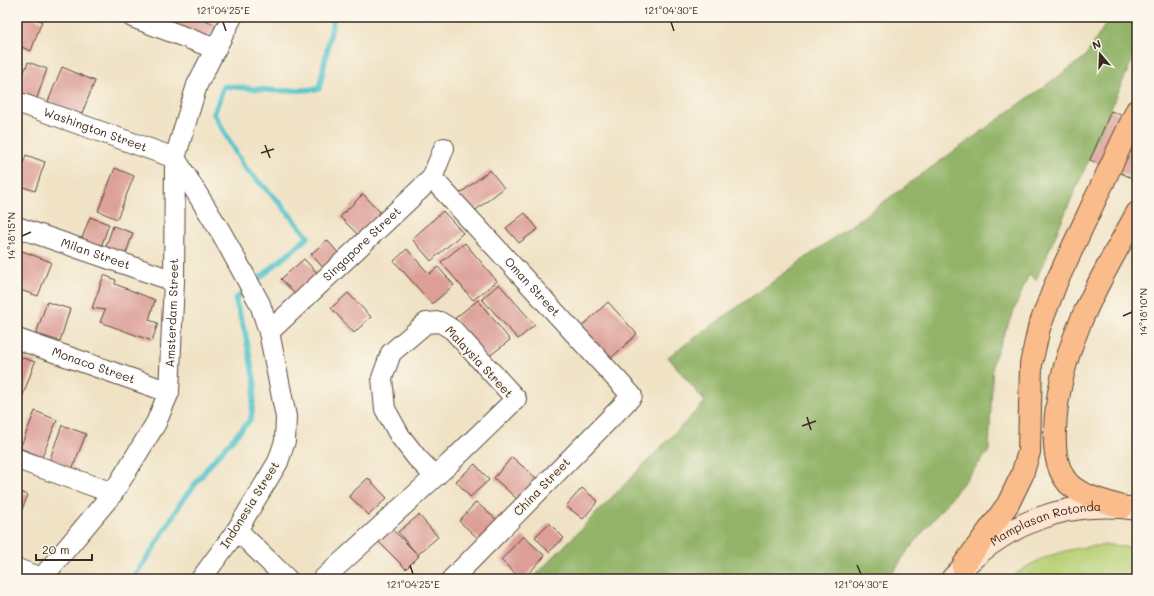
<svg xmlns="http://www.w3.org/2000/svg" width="1154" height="596" viewBox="0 0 1154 596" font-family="Mali,sans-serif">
  <rect width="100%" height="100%" fill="#fbf7ec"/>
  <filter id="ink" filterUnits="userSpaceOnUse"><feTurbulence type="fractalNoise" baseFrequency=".025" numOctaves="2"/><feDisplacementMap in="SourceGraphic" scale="8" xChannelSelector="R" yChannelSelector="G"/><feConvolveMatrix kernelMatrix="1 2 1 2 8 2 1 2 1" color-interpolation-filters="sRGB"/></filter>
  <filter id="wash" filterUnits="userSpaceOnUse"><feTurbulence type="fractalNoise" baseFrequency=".012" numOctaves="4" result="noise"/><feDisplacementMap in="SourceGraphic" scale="16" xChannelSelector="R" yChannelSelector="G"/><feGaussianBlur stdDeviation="0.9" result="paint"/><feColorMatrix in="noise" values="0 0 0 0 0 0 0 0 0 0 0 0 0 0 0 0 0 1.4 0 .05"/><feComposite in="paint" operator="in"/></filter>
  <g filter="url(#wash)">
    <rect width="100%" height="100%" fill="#f0e2c4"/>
    <path fill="#b8d176" stroke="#7a7e4a" d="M1112 545 1137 549V579H1010C1039 554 1076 546 1112 545Z"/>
    <polygon fill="#92b367" stroke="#666e42" points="1110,17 1137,17 1137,49 1036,280 1029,274 993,361 989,451 906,553 889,579 532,579 705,402 668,357 1085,57"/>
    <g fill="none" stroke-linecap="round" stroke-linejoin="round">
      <polyline stroke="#55c3ca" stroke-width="5.5" points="132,579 152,551 180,504 212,462 251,419 255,384 245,332 235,299 308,237 278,201 244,167 214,114 224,86 279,91 319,89 334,17"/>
    </g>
    <g id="blocks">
      <g fill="#dc9e97">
        <polygon points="21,17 30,17 42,21 31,51 17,45 17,29"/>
        <polygon points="177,17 199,17 216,25 207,44 172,28"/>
        <polygon points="17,57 22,59 17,72"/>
        <polygon points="28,62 47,69 37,98 17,91"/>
        <polygon points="62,67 95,81 80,118 47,104"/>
        <polygon points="1111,111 1137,122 1137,180 1090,160"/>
        <polygon points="17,147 21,149 17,160"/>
        <polygon points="26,155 45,162 35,191 17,185 17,179"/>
        <polygon points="115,168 134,176 117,219 98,211"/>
        <polygon points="490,170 504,188 472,213 458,195"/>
        <polygon points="363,194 382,214 359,236 340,217"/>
        <polygon points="443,211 463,233 431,261 412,239"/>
        <polygon points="525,213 538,229 519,243 506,228"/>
        <polygon points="90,217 109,224 99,253 79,246"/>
        <polygon points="113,226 133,233 123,262 103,255"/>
        <polygon points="327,240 341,256 325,270 311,254"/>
        <polygon points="465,243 497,281 473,300 441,262"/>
        <polygon points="17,249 51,262 38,296 17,289"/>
        <polygon points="407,249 429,274 438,267 454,285 432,304 394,261"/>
        <polygon points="304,259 319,275 297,296 281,279"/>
        <polygon points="104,275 116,280 115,284 155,300 149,320 158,323 152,341 100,322 105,310 92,308"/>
        <polygon points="499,284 535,325 518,339 482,299"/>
        <polygon points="348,293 371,317 354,333 331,308"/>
        <polygon points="478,300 510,340 487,358 455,318"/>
        <polygon points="47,302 70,309 60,341 36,334"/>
        <polygon points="608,302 637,334 609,360 580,328"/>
        <polygon points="17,356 35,362 19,406 17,405"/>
        <polygon points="35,411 57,420 42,457 20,448"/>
        <polygon points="62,425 86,434 71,472 48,464"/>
        <polygon points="512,457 537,479 518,500 494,478"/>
        <polygon points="475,464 489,480 470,497 456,481"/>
        <polygon points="368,478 387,498 369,515 349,496"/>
        <polygon points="582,488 598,501 583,519 566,506"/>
        <polygon points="17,491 28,495 17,521"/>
        <polygon points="476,502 498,521 481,541 459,521"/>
        <polygon points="419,515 438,537 417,555 419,556 406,569 378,541 391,528 416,553 398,532"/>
        <polygon points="549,523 564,538 549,552 535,537"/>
        <polygon points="523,536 545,556 523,579 521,579 501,560"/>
      </g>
    </g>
  </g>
  <g filter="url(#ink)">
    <use href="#blocks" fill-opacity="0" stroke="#564637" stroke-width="1"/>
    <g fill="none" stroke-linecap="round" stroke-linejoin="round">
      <defs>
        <g id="street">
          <polyline points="132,17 216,49"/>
          <path id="s1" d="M17 102 175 158 222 234 260 304 269 332 286 417 285 441 278 462 237 530 201 579"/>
          <path id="s2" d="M432 178 632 396 452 579"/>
          <path id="s3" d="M17 227 174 281"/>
          <path id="s4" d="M269 332 432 178 444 148"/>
          <path id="s5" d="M17 339 169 392"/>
          <polyline points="17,459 113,493"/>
          <polyline points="237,530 287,579"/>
          <polyline points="17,569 42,578"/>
          <path id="s6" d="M41 579 113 493 156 423 169 392 174 281 175 158 197 85 232 17"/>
          <polyline points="323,579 450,463 516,399 453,330 440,322 426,323 391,353 382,378 385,409 400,436 417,458 435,476"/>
        </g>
        <g id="secondary">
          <path id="s7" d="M952 579C1000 525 1065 498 1137 509"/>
        </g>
        <g id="highway">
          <path d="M1122 507C1104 501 1083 497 1069 484 1056 470 1054 448 1055 429 1058 348 1099 282 1137 213"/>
          <polyline points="963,566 1008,504 1022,475 1029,452 1031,364 1039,328 1056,283 1137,110"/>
        </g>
      </defs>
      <use href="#street" stroke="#564637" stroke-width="22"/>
      <use href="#secondary" stroke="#564637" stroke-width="24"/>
      <use href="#highway" stroke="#564637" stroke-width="24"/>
      <use href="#street" stroke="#fff" stroke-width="20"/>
      <use href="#secondary" stroke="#fde4d0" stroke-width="22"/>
      <use href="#highway" stroke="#f9bc8a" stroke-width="22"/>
    </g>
  </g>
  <path fill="none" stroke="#3b2a1e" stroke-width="1.5" d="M223 22 226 31M671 22 674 31M265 145 270 158M261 153 274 149M22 236 31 232M1123 316 1132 312M807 417 811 430M802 426 816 421M410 565 413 574M857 565 861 574"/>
  <g text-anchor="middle" stroke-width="3" stroke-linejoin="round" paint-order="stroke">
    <g font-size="12" fill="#3b2a1e" stroke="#fbf7ec">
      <text dy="4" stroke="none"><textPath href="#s1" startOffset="83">Washington Street</textPath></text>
      <text dy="4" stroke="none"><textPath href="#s4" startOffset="128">Singapore Street</textPath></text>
      <text dy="4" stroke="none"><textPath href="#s3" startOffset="83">Milan Street</textPath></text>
      <text dy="4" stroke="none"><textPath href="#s2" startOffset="148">Oman Street</textPath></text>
      <text dy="4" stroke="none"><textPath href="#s6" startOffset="307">Amsterdam Street</textPath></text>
      <text transform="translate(479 362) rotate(47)" y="4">Malaysia Street</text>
      <text dy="4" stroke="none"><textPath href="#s5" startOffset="81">Monaco Street</textPath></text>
      <text transform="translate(542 487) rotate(-46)" y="4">China Street</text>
      <text transform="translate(250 505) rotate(-58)" y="4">Indonesia Street</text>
      <text dy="4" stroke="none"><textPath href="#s7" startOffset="112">Mamplasan Rotonda</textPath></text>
    </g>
  </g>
  <rect width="1154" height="596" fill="none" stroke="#fbf7ec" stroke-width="44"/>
  <g transform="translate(1100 54) rotate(341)" stroke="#fbf7ec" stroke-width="3" paint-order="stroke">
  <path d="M0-3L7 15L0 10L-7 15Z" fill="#3b2a1e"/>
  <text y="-6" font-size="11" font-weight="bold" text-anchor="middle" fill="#3b2a1e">N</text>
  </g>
  <path d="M36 554v6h56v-6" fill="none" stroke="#3b2a1e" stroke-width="2"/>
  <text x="42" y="554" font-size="12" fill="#3b2a1e" stroke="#fbf7ec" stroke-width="3" paint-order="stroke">20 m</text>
  <rect x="22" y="22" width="1110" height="552" fill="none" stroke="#3b2a1e" stroke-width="1.5"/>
  <g font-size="10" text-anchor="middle" fill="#3b2a1e">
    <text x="223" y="14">121°04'25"E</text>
    <text x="671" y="14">121°04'30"E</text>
    <text transform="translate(11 236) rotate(-90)" y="4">14°18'15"N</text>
    <text transform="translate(1143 312) rotate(-90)" y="4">14°18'10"N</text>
    <text x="413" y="588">121°04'25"E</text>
    <text x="861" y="588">121°04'30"E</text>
  </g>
</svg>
